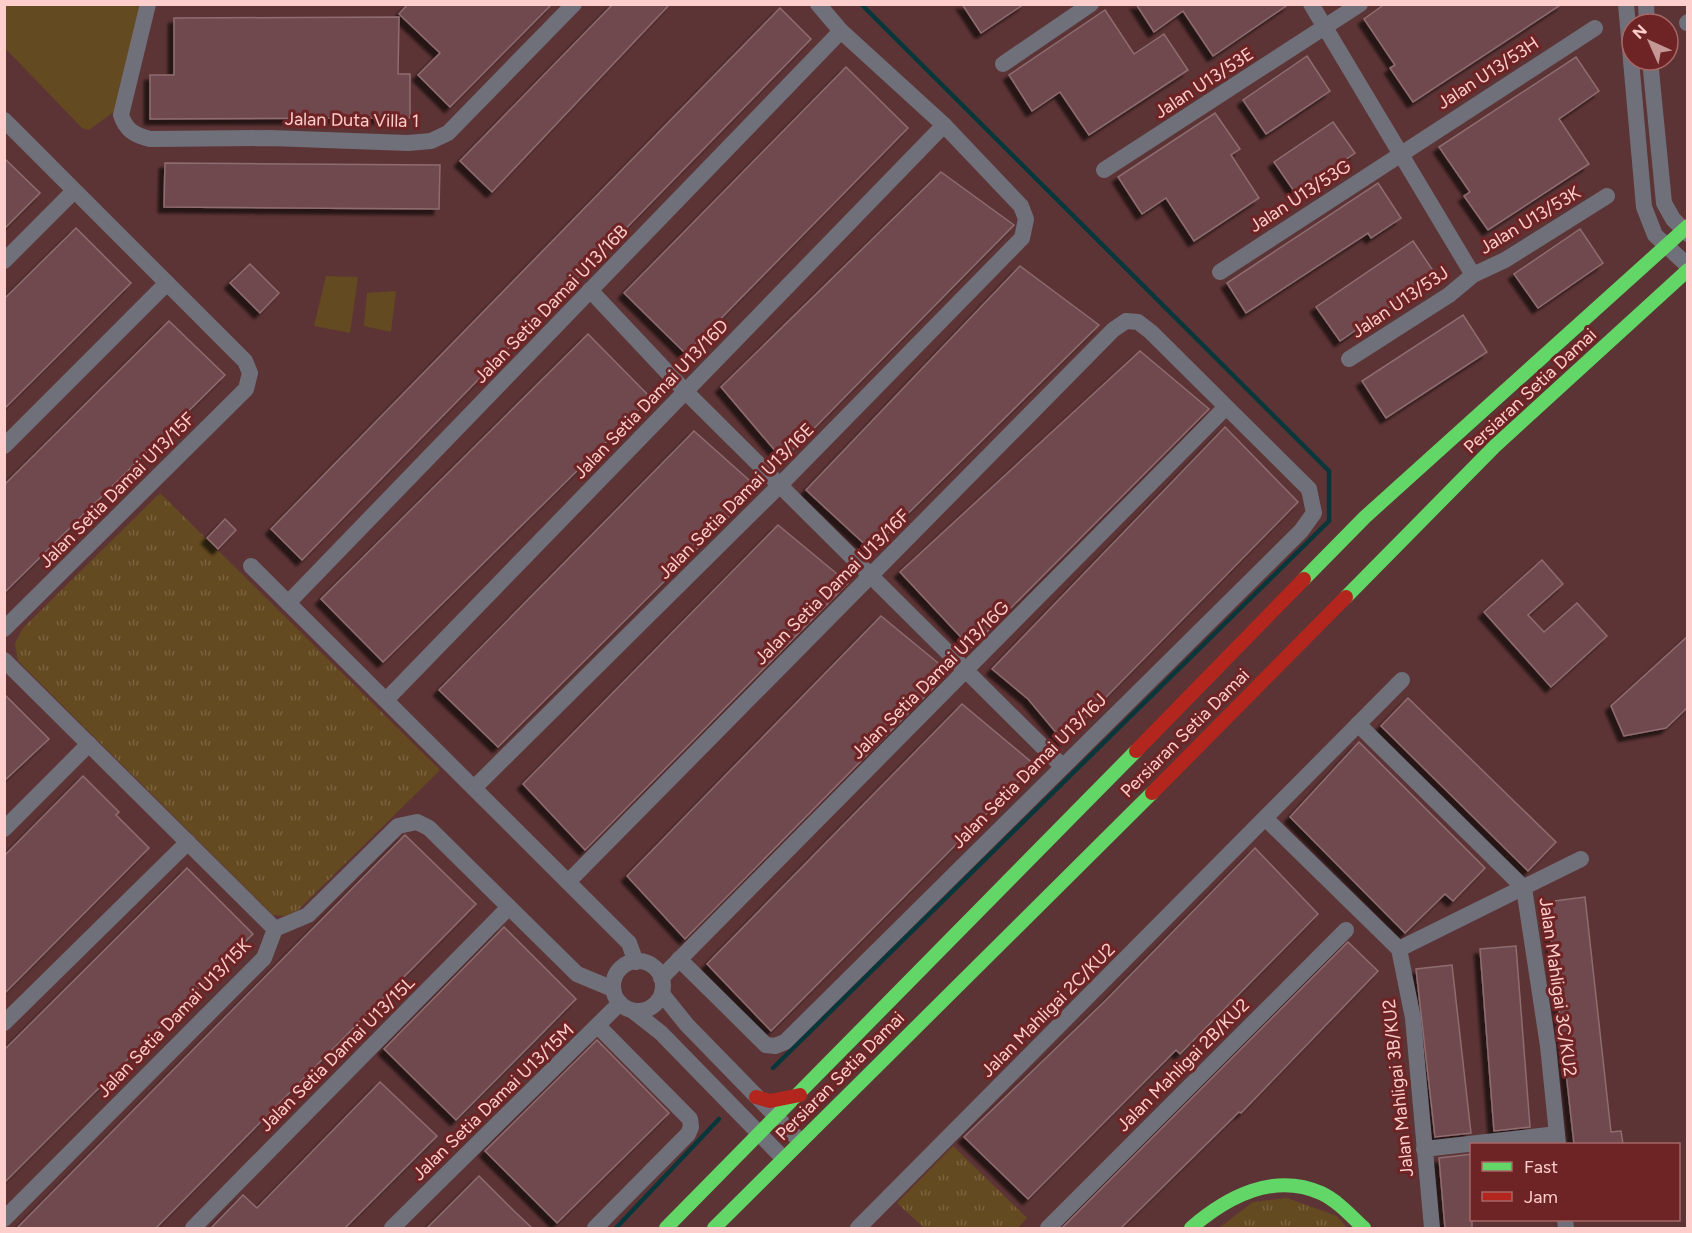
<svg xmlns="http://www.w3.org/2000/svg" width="1692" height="1233" viewBox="0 0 1692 1233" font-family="Figtree,sans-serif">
  <defs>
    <pattern id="park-tufts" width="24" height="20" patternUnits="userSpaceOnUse" patternTransform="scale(1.5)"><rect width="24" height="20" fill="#634a20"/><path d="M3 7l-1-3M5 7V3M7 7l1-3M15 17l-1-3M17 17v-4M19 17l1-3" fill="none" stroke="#7a633f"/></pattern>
    <filter id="shadow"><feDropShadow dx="-5.5" dy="5.5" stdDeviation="1.5" flood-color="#0009"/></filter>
  </defs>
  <rect width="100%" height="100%" fill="#5d3435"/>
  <g fill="#634a20">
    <polygon points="5,5 140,5 116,110 89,130 82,128 5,48"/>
    <polygon points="326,276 358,277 350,333 314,326"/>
    <polygon points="396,291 391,332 364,326 367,293"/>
  </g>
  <g fill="url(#park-tufts)">
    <polygon points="160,493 440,770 297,911 284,916 273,915 18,661 15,644 22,629"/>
    <polygon points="953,1146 1027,1218 1018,1228 924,1228 897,1203"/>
    <polygon points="1287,1198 1337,1216 1347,1228 1219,1228 1253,1202"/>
  </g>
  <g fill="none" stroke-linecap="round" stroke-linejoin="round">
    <g stroke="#08373b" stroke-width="4.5">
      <polyline points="773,1068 1329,521 1329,471 861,4"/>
      <polyline points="616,1228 719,1119"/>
    </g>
  </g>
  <g fill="#6f4950" stroke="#8e6c70" stroke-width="1.5" filter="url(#shadow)">
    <polygon points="408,4 552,4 450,107 418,75 440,53 399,14"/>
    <polygon points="613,4 670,4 492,192 460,161"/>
    <polygon points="962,4 1024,4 981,33"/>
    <polygon points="1136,4 1289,4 1213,56 1183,11 1154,32"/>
    <polygon points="1385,4 1562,4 1413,102 1390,68 1395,65 1364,19"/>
    <polygon points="780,8 811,39 302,560 271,529"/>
    <polygon points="1105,10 1134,54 1164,34 1188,70 1089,135 1060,92 1032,111 1009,75"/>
    <polygon points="399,17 398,74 410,74 410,118 150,119 150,75 174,75 174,18"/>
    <polygon points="1307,56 1330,91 1266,134 1243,100"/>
    <polygon points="1576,57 1599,91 1559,119 1589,164 1488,230 1464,196 1470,192 1439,147"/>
    <polygon points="846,67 908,128 686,354 624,293"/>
    <polygon points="1215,113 1240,149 1231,155 1259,198 1194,241 1166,198 1142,214 1118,177"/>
    <polygon points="1333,122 1355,153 1296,194 1274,162"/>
    <polygon points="4,158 40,193 4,229"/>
    <polygon points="165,163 440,165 439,209 164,207"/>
    <polygon points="941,172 1014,225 783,460 721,387"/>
    <polygon points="1378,183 1401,218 1371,238 1368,233 1246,313 1227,283"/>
    <polygon points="76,228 131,283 4,409 4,299"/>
    <polygon points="1580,229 1603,263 1538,308 1514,274"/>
    <polygon points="1413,241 1436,275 1340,341 1316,307"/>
    <polygon points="250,264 279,293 260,313 230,283"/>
    <polygon points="1020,266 1099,325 871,550 806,490"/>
    <polygon points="1463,315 1487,352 1386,418 1362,381"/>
    <polygon points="169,321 225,375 4,593 4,485"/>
    <polygon points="588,334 651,398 383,662 321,599"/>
    <polygon points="1140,351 1209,409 971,648 900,572"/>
    <polygon points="1225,427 1298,502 1063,741 1028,699 992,669"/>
    <polygon points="694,431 758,488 498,747 439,690"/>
    <polygon points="225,519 236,530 218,549 207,538"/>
    <polygon points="778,525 848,583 585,850 523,784"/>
    <polygon points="1542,560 1563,584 1528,615 1544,632 1577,603 1607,636 1551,687 1484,612"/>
    <polygon points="881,616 949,672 685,939 627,876"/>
    <polygon points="1688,636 1688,707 1666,728 1624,736 1611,706"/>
    <polygon points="4,694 49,739 4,781"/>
    <polygon points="1408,698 1556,842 1528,871 1381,726"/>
    <polygon points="962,704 1035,765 771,1031 707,964"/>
    <polygon points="1359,742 1485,868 1453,901 1445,894 1405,933 1290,817"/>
    <polygon points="83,776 119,812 116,815 149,848 4,994 4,856"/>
    <polygon points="405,835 476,904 156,1228 17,1228"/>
    <polygon points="1255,848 1318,914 1180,1054 1176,1050 1028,1199 964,1137 1105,1001"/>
    <polygon points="187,868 253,934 4,1183 4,1050"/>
    <polygon points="1585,897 1611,1132 1621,1131 1623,1144 1574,1144 1547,902"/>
    <polygon points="504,927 576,999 456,1120 384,1049"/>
    <polygon points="1348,942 1378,971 1241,1113 1239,1112 1121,1228 1062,1228"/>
    <polygon points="1516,946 1530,1127 1494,1131 1480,949"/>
    <polygon points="1452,965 1471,1133 1435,1137 1416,969"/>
    <polygon points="597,1040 669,1113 557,1223 485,1151"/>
    <polygon points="380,1082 437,1136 345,1228 211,1228 243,1195 257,1208"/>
    <polygon points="1472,1154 1472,1228 1445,1228 1439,1158"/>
    <polygon points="479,1176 513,1210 532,1228 427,1228"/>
  </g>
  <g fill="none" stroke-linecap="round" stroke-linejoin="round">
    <g stroke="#70707a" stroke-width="16">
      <path d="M148 4 121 115C126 130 134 135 150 139L271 138 408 143 431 141 448 133 574 4"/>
      <polyline points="1311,4 1473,275"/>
      <polyline points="1626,4 1644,207 1655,235 1688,266"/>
      <polyline points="1646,4 1647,24"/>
      <polyline points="1687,23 1688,22"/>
      <polyline points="1650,60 1664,203 1673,219 1688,234"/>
      <polyline points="1003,64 1091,4"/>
      <polyline points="4,120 245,361 250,373 246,389 4,629"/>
      <polyline points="1104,170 1360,4"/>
      <polyline points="4,261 74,191"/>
      <polyline points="1220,272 1595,28"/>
      <polyline points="590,290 685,391 1062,766"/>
      <polyline points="1349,359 1449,295 1473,275 1505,260 1607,196"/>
      <polyline points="4,446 167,283"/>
      <polyline points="251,566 629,943 636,962"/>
      <polyline points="288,603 841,31"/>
      <polyline points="4,660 275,929"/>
      <polyline points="386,700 944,125"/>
      <polyline points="1358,724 1524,888 1548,1046 1558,1144"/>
      <polyline points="474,788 780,485 1022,238 1026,219 1021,206 944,125 841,31 818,4"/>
      <polyline points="1266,819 1399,949 1413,1018 1432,1228"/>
      <polyline points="4,829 89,744"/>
      <polyline points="568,882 1113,330 1126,321 1138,322 1151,332 1309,489 1314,513 1301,531 785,1042 775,1046 766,1045 679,959"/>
      <polyline points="1399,949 1581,859"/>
      <circle cx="638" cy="986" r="25"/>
      <polyline points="661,978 1226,407"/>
      <polyline points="662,994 687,1025 800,1141"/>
      <polyline points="633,1011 661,1033 783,1158"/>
      <polyline points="4,1023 188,842"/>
      <polyline points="1424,1149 1557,1134"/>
      <polyline points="4,1219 264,958 275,929 308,915 398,826 417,822 429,828 577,974 613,989"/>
      <polyline points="1565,1220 1566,1228"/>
      <polyline points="193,1228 509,907"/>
      <polyline points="392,1228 620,1003"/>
      <polyline points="595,1228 688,1134 691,1127 690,1119 598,1026"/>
      <polyline points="858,1228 1402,680"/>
      <polyline points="1048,1228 1346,930"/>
    </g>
    <g stroke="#63d668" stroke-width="14">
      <polyline points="1304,579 1365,517 1688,226"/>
      <polyline points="1346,597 1495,446 1688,270"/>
      <polyline points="666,1228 1136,751"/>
      <polyline points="714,1228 1152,793"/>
      <path d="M1191 1228C1227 1197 1274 1172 1321 1193 1338 1201 1351 1216 1364 1228"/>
    </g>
    <g stroke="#b3261e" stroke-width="14">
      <polyline points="1136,751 1304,579"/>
      <polyline points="1152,793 1346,597"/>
      <polyline points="756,1097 770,1101 800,1095"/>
    </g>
  </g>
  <g text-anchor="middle" stroke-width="6" stroke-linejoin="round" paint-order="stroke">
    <g font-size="18" fill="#fdcecb" stroke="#6e2324">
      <text transform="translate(1488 73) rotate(-33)" y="6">Jalan U13/53H</text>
      <text transform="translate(1204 83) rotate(-33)" y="6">Jalan U13/53E</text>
      <text transform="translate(352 120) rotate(1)" y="6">Jalan Duta Villa 1</text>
      <text transform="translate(1300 196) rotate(-33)" y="6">Jalan U13/53G</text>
      <text transform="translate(1530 220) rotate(-31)" y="6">Jalan U13/53K</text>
      <text transform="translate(1400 302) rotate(-34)" y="6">Jalan U13/53J</text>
      <text transform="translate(551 304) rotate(-46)" y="6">Jalan Setia Damai U13/16B</text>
      <text transform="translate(1530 391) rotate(-43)" y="6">Persiaran Setia Damai</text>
      <text transform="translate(651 399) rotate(-46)" y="6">Jalan Setia Damai U13/16D</text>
      <text transform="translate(117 490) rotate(-45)" y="6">Jalan Setia Damai U13/15F</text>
      <text transform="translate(736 501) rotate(-45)" y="6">Jalan Setia Damai U13/16E</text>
      <text transform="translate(832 587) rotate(-45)" y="6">Jalan Setia Damai U13/16F</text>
      <text transform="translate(930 680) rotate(-45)" y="6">Jalan Setia Damai U13/16G</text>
      <text transform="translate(1185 733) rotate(-45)" y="6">Persiaran Setia Damai</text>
      <text transform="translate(1029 771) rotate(-45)" y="6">Jalan Setia Damai U13/16J</text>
      <text transform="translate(1558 987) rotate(82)" y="6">Jalan Mahligai 3C/KU2</text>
      <text transform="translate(1048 1010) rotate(-45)" y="6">Jalan Mahligai 2C/KU2</text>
      <text transform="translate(174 1018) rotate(-46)" y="6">Jalan Setia Damai U13/15K</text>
      <text transform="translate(337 1054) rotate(-45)" y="6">Jalan Setia Damai U13/15L</text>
      <text transform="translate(1183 1065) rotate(-45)" y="6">Jalan Mahligai 2B/KU2</text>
      <text transform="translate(840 1076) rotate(-45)" y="6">Persiaran Setia Damai</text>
      <text transform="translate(1398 1088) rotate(-96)" y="6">Jalan Mahligai 3B/KU2</text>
      <text transform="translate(493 1102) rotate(-44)" y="6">Jalan Setia Damai U13/15M</text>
    </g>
  </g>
  <rect width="1692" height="1233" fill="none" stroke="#fdcecb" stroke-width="12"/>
  <rect x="1470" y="1143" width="210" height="78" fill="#6e2324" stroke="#a76767" stroke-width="1.5"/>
  <rect x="1482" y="1162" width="30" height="9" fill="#63d668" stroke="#a76767" stroke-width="1.5"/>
  <text x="1524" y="1173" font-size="18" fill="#fdcecb">Fast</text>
  <rect x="1482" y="1192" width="30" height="9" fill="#b3261e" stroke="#a76767" stroke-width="1.5"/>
  <text x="1524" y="1203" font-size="18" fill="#fdcecb">Jam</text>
  <g transform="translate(1650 42) rotate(315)"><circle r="28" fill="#6e2324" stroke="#a76767" stroke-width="1.5"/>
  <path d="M0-4.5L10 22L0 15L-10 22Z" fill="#c59896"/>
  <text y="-9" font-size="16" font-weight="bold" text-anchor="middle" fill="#fdcecb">N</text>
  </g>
</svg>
